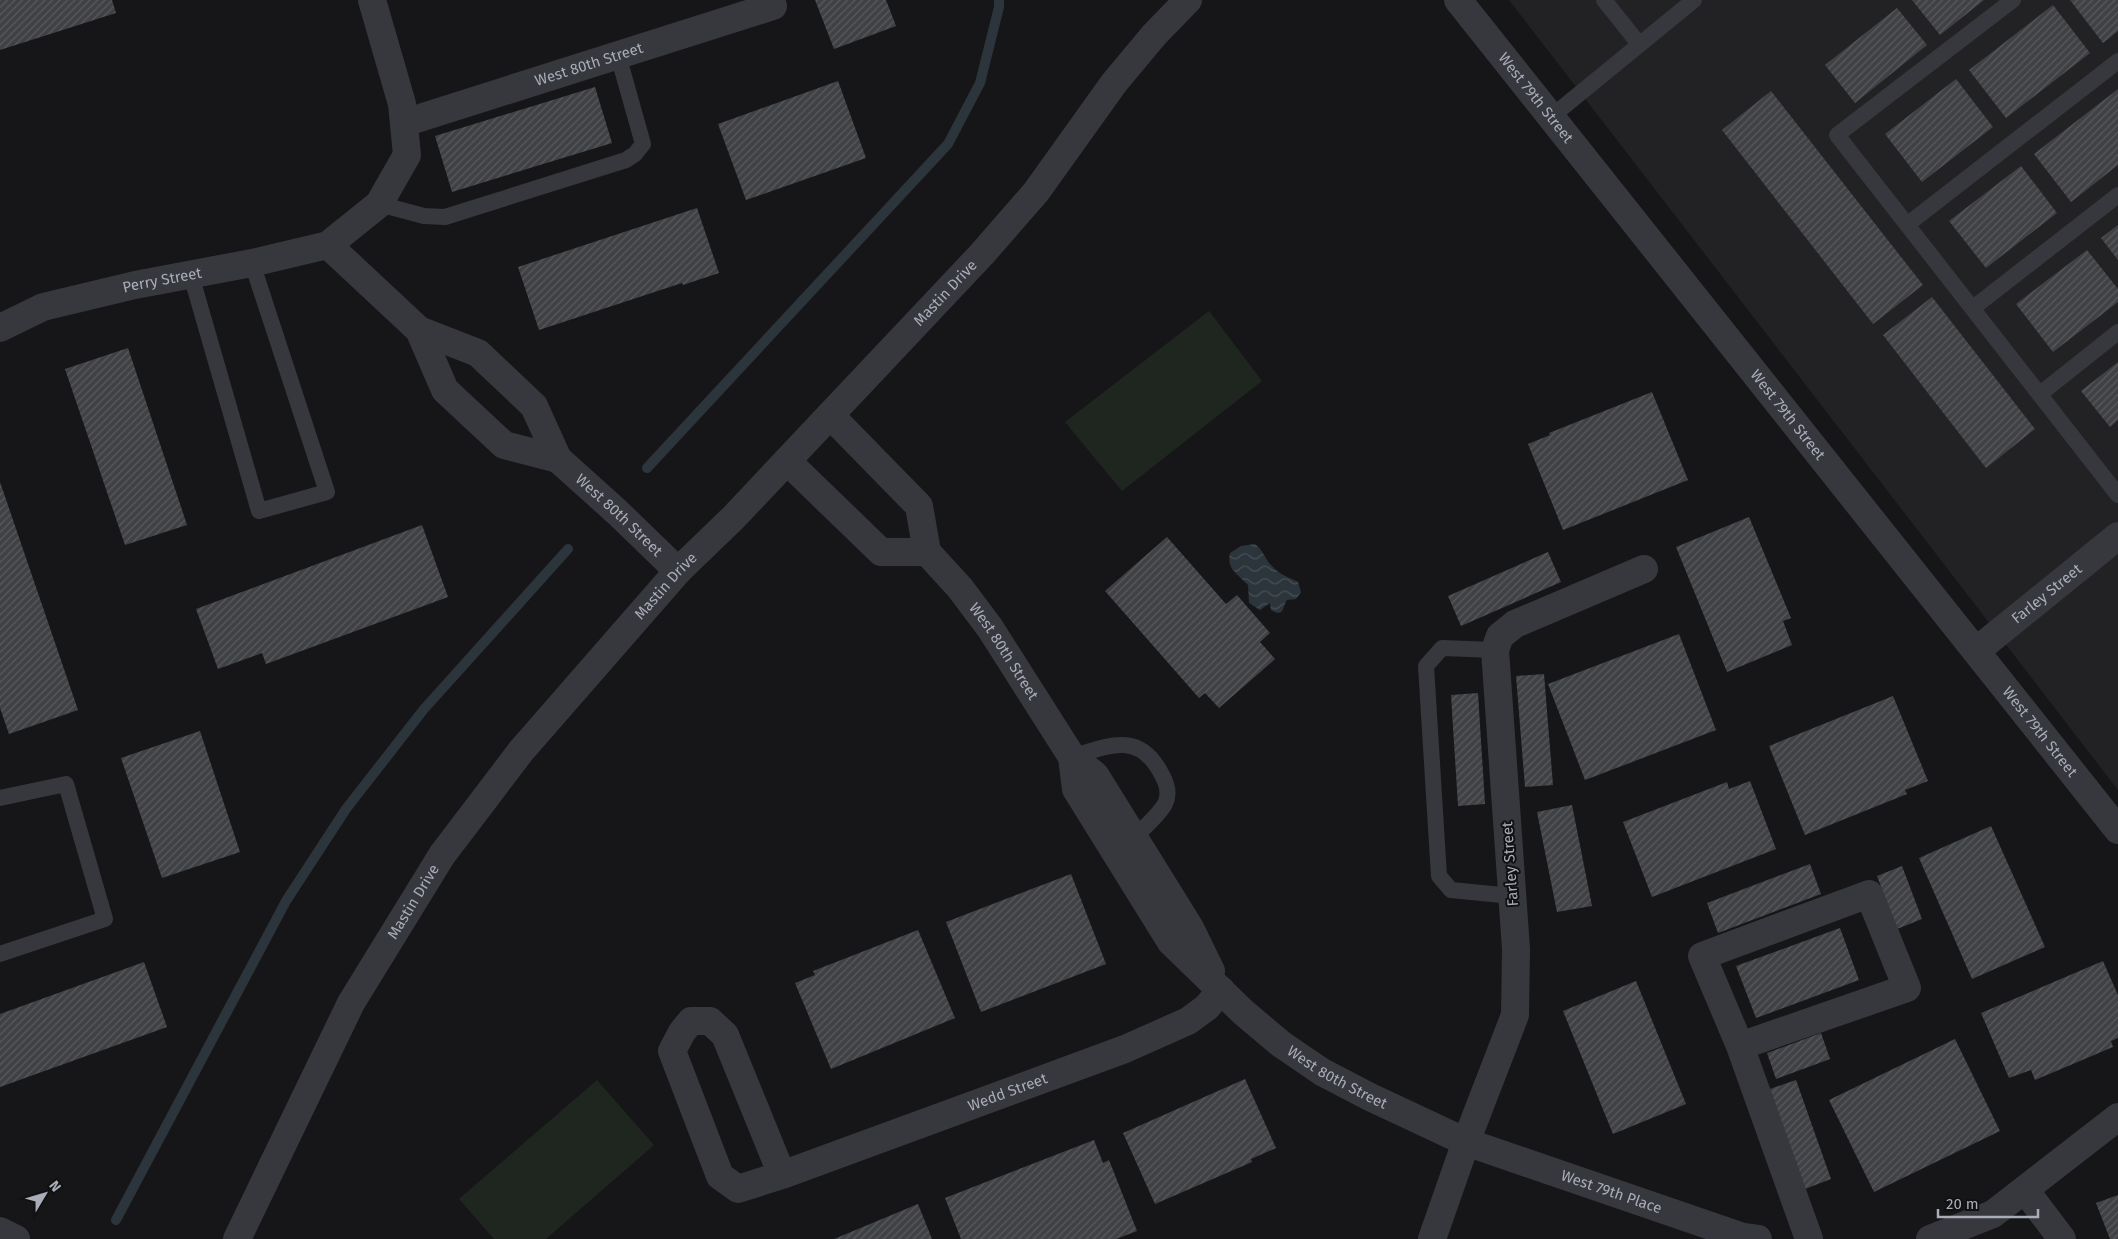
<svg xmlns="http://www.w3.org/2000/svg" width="2118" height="1239" viewBox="0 0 2118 1239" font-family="'Fira Sans',sans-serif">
  <defs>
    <pattern id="water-waves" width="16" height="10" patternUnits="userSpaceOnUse" patternTransform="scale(1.25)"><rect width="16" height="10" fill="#2c353c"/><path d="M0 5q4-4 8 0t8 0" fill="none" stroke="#485056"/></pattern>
    <pattern id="building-hatch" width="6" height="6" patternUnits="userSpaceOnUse" patternTransform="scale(1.25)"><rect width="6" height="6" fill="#404145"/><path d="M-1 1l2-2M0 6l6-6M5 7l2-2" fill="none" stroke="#595a5e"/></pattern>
  </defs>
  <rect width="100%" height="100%" fill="#161618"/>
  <polygon fill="#222225" points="1509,0 2118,0 2118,790"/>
  <g fill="#1e261f">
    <polygon points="1209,311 1262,381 1122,491 1065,422"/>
    <polygon points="597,1080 654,1145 546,1239 494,1239 459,1199"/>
  </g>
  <path fill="url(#water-waves)" d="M1255 544C1264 551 1265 560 1273 567 1280 575 1289 577 1298 582L1301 592 1296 599 1287 600C1282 607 1285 618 1271 610L1270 603 1260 610 1249 603 1248 585C1239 575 1226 569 1230 553L1241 546Z"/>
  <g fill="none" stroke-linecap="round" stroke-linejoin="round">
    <g stroke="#2c353c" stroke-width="10">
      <polyline points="647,468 948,144 980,83 999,7 999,0"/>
      <polyline points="116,1220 286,901 346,809 424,709 568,549"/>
    </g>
  </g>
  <g fill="url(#building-hatch)">
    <polygon points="0,0 112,0 116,13 0,50"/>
    <polygon points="815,0 886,0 896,26 834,49"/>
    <polygon points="1912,0 1984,0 1940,35"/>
    <polygon points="2070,0 2118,0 2118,31 2103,43"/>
    <polygon points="2053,5 2090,53 2006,118 1969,70"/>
    <polygon points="1897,8 1927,45 1855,103 1825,65"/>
    <polygon points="1956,79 1993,127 1922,182 1885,134"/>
    <polygon points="838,81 866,158 746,200 718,124"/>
    <polygon points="595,87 612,143 452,192 435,136"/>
    <polygon points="2118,89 2118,165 2071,202 2034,154"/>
    <polygon points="1771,91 1923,285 1873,324 1722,130"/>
    <polygon points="2021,166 2057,213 1986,268 1949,221"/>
    <polygon points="697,208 719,273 683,285 682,283 539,330 518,267"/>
    <polygon points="2118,225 2118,260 2101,238"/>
    <polygon points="2087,250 2118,289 2118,302 2053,352 2016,304"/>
    <polygon points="1932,297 2035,429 1986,468 1883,335"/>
    <polygon points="128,348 187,525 125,545 65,369"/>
    <polygon points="2118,362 2118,420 2110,427 2081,391"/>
    <polygon points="1652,392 1688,480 1563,530 1528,444 1550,435 1549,433"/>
    <polygon points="0,482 78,710 9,734 0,708"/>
    <polygon points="1749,517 1791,618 1783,621 1792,645 1727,672 1676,547"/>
    <polygon points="422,525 448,597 266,664 262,653 218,669 196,609"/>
    <polygon points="1167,537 1226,604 1237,595 1270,633 1260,642 1275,659 1219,708 1205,693 1199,698 1105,591"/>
    <polygon points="1548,552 1561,582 1461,626 1448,596"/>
    <polygon points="1679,634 1716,730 1585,780 1548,684"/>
    <polygon points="1544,674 1553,785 1525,787 1516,676"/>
    <polygon points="1478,693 1485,804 1458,806 1451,695"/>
    <polygon points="1893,696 1928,781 1905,790 1907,794 1805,835 1769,746"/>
    <polygon points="200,731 240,852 162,878 121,758"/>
    <polygon points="1750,781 1776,849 1652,897 1623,822 1727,782 1729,789"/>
    <polygon points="1572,805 1592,906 1557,912 1537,812"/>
    <polygon points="1991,826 2045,947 1972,979 1919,858"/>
    <polygon points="1810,864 1821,894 1718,933 1707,903"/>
    <polygon points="1902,866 1922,919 1897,929 1877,876"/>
    <polygon points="1071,874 1106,964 981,1012 946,922"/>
    <polygon points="1840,928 1859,980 1756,1018 1736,966"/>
    <polygon points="918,930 955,1018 831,1069 795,983 815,975 813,971"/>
    <polygon points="2103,961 2118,995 2118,1038 2111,1041 2113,1047 2035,1080 2031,1070 2009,1078 1981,1013"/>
    <polygon points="144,962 167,1027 0,1087 0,1014"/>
    <polygon points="1636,981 1686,1104 1613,1134 1563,1011"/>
    <polygon points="1821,1033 1830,1059 1776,1079 1767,1053"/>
    <polygon points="1955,1039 2000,1131 1874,1192 1829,1100"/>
    <polygon points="1245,1079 1276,1148 1251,1159 1252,1162 1155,1204 1123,1133"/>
    <polygon points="1796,1080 1831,1179 1805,1189 1770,1089"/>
    <polygon points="1094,1140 1103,1163 1109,1160 1137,1231 1116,1239 961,1239 945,1198"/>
    <polygon points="2118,1195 2118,1239 2110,1239 2096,1203"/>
    <polygon points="918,1204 932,1239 834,1239"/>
  </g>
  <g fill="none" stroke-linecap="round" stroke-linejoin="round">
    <g stroke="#37383d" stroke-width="16">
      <polyline points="1604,0 1639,44"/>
      <polyline points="2013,0 1837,135 2118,495"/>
      <polyline points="1551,117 1694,0"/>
      <polyline points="379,204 424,216 445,217 626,160 635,154 643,144 618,55"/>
      <polyline points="1908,224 2118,61"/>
      <polyline points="191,275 259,511 327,492 252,263"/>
      <polyline points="1973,308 2118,195"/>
      <polyline points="2040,394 2118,332"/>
      <polyline points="1495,650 1442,648 1426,666 1439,876 1451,890 1512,896"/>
      <path d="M1072 757C1110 745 1140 731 1162 775 1167 784 1170 794 1165 804 1157 817 1144 828 1133 838"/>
      <polyline points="0,798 66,784 105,919 0,954"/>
    </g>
    <g stroke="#37383d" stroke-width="28">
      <path id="s1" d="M404 123 773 6"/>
      <path id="s2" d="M328 245 419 330 478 353 534 406 558 459 617 512 678 571"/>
      <path id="s3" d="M0 328 43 307 135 285 252 263 328 245 379 204 407 155 402 104 372 0"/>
      <polyline points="419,330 445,390 504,445 558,459"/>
      <path id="s4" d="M830 415 919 506 927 552 960 588 990 628 1072 757 1095 775 1190 928 1211 971"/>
      <polyline points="787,461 881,552 927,552"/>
      <path id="s5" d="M1976 651 2118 536"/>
      <path id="s6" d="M1072 757 1076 789 1171 942 1243 1012 1281 1044 1322 1072 1370 1097 1466 1142 1743 1237 1758 1239"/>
      <polyline points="1740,1046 1907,988 1869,894 1702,956 1740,1046 1809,1239"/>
      <path id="s7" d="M782 1175 725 1035 710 1021H691L682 1032 672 1051 720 1176 738 1189 782 1175 1125 1049 1188 1021 1207 1007 1221 990"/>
      <polyline points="2025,1190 2062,1239"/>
      <polyline points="0,1231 16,1239"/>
      <path id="s8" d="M237 1239 351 1003 442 855 521 751 678 571 733 518 982 254 1036 192 1114 83 1154 35 1188 0"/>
      <polyline points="1432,1239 1466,1142 1515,1015 1516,949 1495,650 1500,636 1515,624 1644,569"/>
      <polyline points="1930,1239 1993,1214 2118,1117"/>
    </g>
    <path stroke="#37383d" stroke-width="28" id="s9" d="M1458 0 2118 830"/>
  </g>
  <g text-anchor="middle" stroke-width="4" stroke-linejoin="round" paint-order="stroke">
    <g font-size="15" fill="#a8adb8" stroke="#111113">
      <text dy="5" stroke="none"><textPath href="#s1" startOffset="194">West 80th Street</textPath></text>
      <text dy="5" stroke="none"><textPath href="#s9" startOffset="125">West 79th Street</textPath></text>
      <text dy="5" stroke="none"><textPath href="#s3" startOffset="170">Perry Street</textPath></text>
      <text dy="5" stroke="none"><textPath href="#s8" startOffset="1191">Mastin Drive</textPath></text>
      <text dy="5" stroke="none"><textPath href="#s9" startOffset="530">West 79th Street</textPath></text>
      <text dy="5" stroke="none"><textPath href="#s2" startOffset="406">West 80th Street</textPath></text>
      <text dy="5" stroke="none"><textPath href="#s8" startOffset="786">Mastin Drive</textPath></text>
      <text dy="5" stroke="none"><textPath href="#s5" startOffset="91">Farley Street</textPath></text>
      <text dy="5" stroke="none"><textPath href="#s4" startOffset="300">West 80th Street</textPath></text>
      <text dy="5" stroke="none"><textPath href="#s9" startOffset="935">West 79th Street</textPath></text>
      <text transform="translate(1510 864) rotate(-94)" y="5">Farley Street</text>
      <text dy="5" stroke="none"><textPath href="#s8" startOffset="381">Mastin Drive</textPath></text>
      <text dy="5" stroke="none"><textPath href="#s6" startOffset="428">West 80th Street</textPath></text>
      <text dy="5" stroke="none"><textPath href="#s7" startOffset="669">Wedd Street</textPath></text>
      <text dy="5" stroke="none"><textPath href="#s6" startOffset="726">West 79th Place</textPath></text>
    </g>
  </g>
  <g transform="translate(45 1194) rotate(52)" stroke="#111113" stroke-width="4" paint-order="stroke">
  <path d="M0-4L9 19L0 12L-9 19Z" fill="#a8adb8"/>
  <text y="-8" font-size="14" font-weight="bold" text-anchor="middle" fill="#a8adb8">N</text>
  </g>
  <path d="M1938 1209v8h100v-8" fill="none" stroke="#a8adb8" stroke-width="2.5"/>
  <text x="1946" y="1209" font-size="15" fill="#a8adb8" stroke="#111113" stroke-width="4" paint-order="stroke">20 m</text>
</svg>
